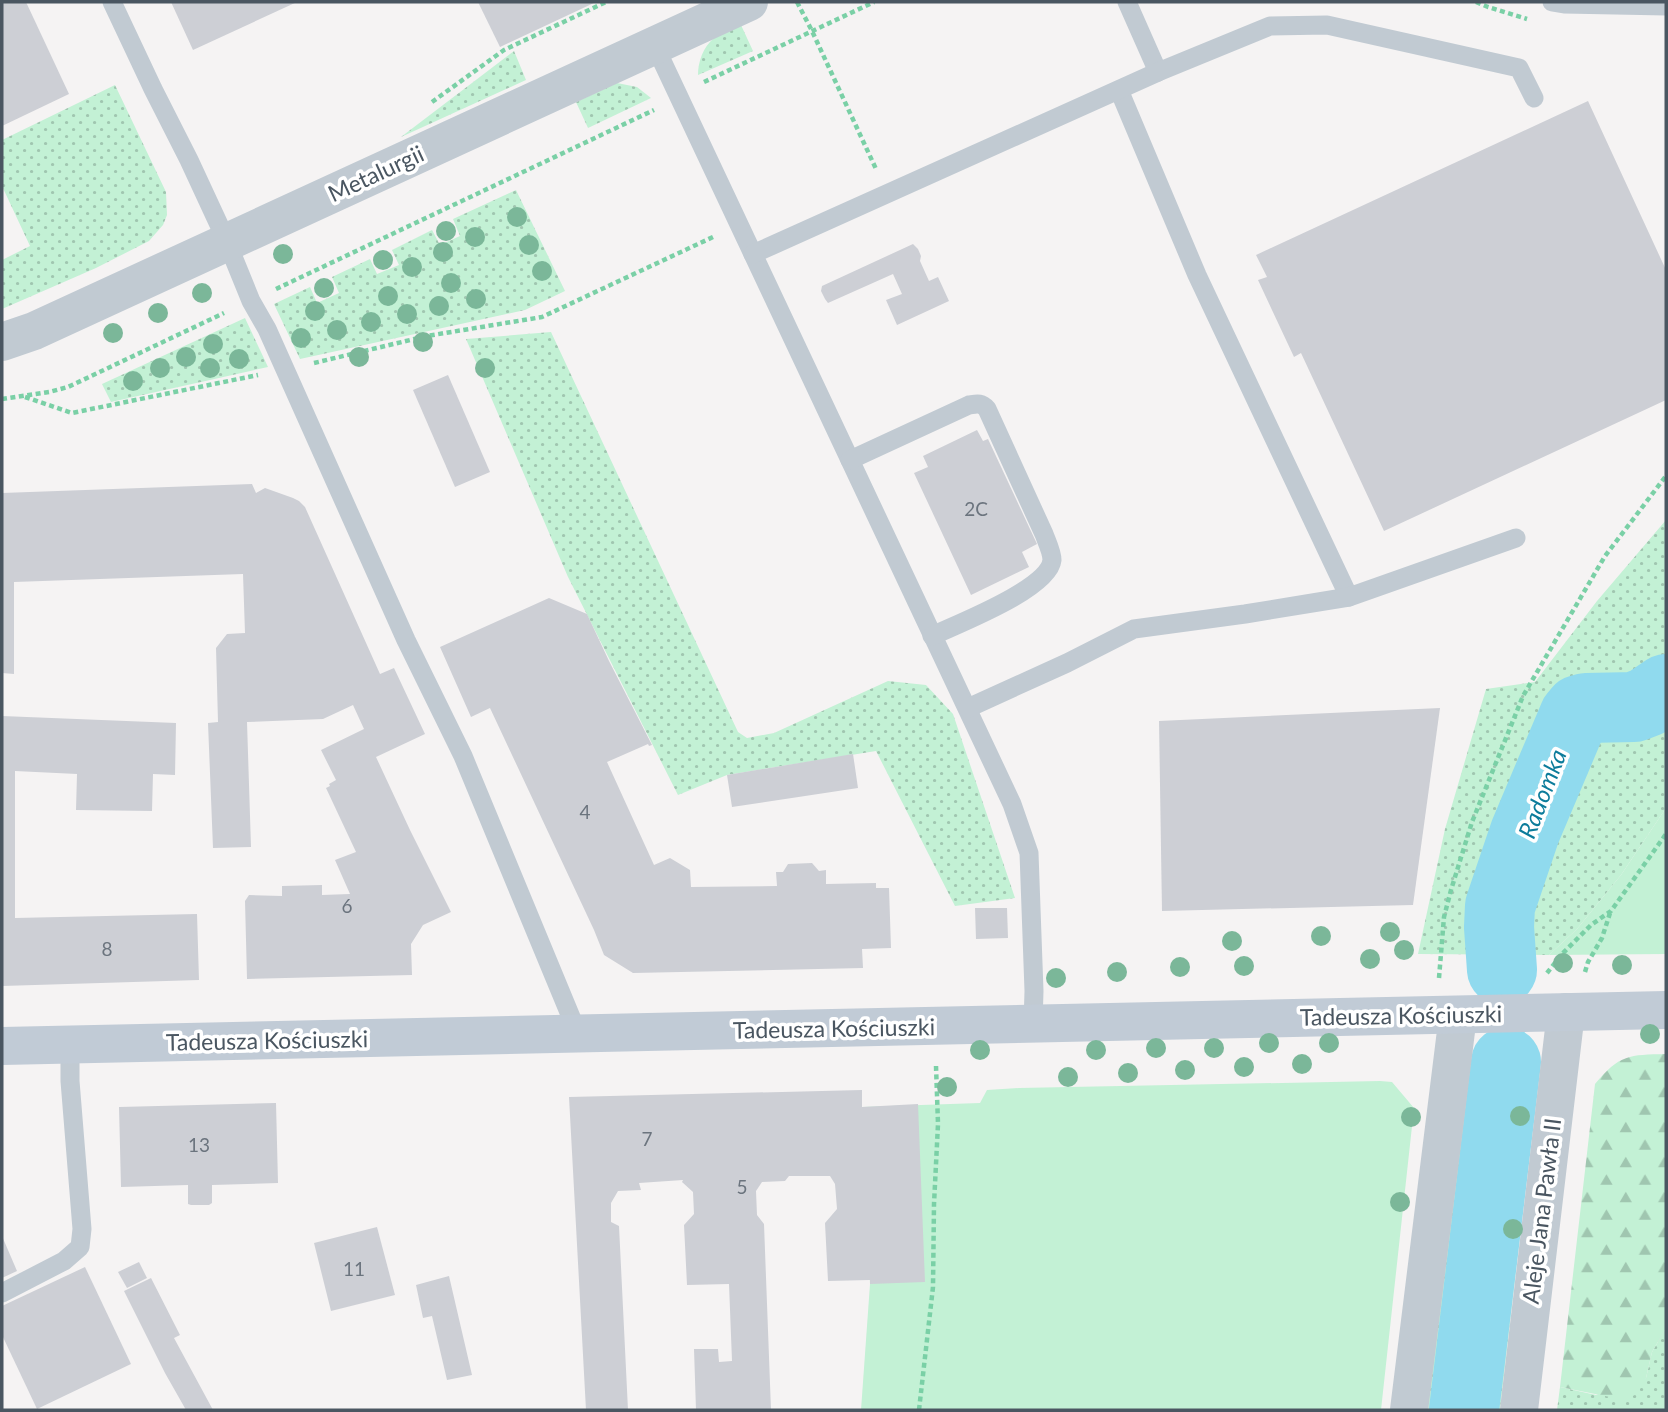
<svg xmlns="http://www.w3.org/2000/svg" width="1668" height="1412" viewBox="0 0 1668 1412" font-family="Lato,sans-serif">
  <defs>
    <pattern id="grass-dots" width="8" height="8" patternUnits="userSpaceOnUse" patternTransform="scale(1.75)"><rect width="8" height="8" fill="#c3f1d5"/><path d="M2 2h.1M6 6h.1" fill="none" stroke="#a0c6b0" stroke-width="1.8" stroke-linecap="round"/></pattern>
    <pattern id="forest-firs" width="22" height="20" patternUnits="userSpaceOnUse" patternTransform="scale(1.75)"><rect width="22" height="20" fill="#c3f1d5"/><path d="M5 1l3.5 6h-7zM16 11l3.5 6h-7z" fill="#a0c6b0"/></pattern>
  </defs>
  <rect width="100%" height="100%" fill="#f5f3f3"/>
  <g fill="url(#grass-dots)">
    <path d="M741 25 753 51 698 75C698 62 703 47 714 38 721 32 733 29 741 25Z"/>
    <polygon points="514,51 526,80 401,137"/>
    <polygon points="617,83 637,87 651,98 588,128 576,102"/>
    <polygon points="115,85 166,192 167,215 163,225 149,241 96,268 2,309 2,260 30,246 2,186 2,140"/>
    <polygon points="516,190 565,291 525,310 300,359 274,304 310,287 317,303 339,293 332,277 370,259 377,274 399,265 392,250 432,230 440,245 460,236 453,219"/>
    <polygon points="245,318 268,367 111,402 102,384"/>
    <polygon points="551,332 738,732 747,738 774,733 888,681 926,685 953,714 1015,898 955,906 876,751 727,775 678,795 568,577 466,339"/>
    <polygon points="1666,520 1666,808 1621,875 1577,929 1549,955 1418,954 1445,829 1486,689 1535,682 1597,601"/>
    <polygon points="1525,1061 1536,1061 1524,1197 1500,1410 1470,1410 1506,1128 1515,1088"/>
    <polygon points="1472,1062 1490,1062 1490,1092 1454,1410 1426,1410 1468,1073"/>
    <polygon points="1666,1328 1666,1410 1557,1410 1560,1387 1596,1395 1646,1378 1652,1352"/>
  </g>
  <path fill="url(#forest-firs)" d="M1666 1054V1328L1652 1352 1646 1378 1635 1395 1620 1399 1560 1387 1595 1084C1620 1054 1629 1055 1666 1054Z"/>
  <g fill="#c3f1d5">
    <polygon points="1666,808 1666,954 1549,955 1577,929 1621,875"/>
    <polygon points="1380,1081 1392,1082 1414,1108 1381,1410 861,1410 870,1284 862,1107 980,1103 987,1090 1019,1088"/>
  </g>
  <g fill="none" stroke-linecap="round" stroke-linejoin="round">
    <g stroke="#90daee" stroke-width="70">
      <polyline points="1502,970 1499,927 1500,906 1525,832 1574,716 1579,710 1586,708 1634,707 1647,702 1666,689"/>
      <polyline points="1464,1410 1506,1062"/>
    </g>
  </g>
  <g fill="#cdcfd5">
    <polygon points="2,2 26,2 69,94 2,126"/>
    <polygon points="171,2 297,2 193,50"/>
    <polygon points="478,2 596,2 500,47"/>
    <polygon points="1588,101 1666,270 1666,400 1384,531 1301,353 1294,357 1258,280 1267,277 1256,255"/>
    <polygon points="913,244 918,249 921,256 920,261 929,281 938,277 949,301 897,325 886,300 902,294 893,274 828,303 825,299 821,291 822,286"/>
    <polygon points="448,375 490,472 455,487 413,390"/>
    <polygon points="977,430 983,441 988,439 1037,544 1022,552 1029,567 971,595 914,473 928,467 923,456"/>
    <polygon points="252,484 256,493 265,488 293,498 299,501 305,507 380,674 394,668 425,734 376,757 410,830 451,912 423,925 411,944 412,975 247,979 245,901 249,895 282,896 282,886 322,885 322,895 350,894 335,860 356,852 326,788 330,786 329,784 336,780 321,750 364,729 353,705 323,719 247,722 251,847 213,848 208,723 218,722 216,648 227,634 245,633 243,574 14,582 14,674 2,673 2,493"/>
    <polygon points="549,598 587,614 609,661 652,745 649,746 648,744 607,762 654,865 670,858 690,870 691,887 777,886 776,872 783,872 788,864 812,863 819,871 826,870 826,884 876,883 876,888 889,888 891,948 862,949 863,968 633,973 604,955 594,930 490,708 471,717 440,647"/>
    <polygon points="1440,708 1413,905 1162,911 1159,721"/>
    <polygon points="2,716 176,723 175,775 153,774 152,811 76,810 77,774 15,771 15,918 197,914 199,980 2,986"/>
    <polygon points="853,754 858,788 732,807 727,775"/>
    <polygon points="975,908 1007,908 1008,938 976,939"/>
    <polygon points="862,1090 862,1107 918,1104 925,1282 870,1284 870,1280 828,1281 825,1223 837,1209 835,1184 830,1176 789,1176 785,1181 762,1182 756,1191 757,1215 764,1224 771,1410 696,1410 694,1349 718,1349 719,1362 732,1361 729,1284 687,1285 684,1225 694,1214 693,1192 682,1182 683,1180 639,1183 641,1190 618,1191 611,1203 611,1222 619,1226 628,1410 586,1410 569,1097"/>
    <polygon points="276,1103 278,1183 212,1185 212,1203 209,1205 191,1205 188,1204 188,1185 121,1187 119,1107"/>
    <polygon points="377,1227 395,1295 331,1311 314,1243"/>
    <polygon points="2,1236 17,1271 2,1278"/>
    <polygon points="139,1262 147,1278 127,1288 118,1272"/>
    <polygon points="85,1267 131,1364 37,1409 2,1335 2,1306"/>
    <polygon points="449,1276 472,1375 447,1380 432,1316 423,1318 416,1285"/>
    <polygon points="151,1278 180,1335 174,1338 213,1410 186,1410 165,1373 124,1291"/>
  </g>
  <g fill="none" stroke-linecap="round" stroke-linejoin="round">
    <g stroke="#7ad0a6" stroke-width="4.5" stroke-dasharray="5 3.5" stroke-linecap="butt">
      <polyline points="797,2 812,31 876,169"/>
      <polyline points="1476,2 1488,7 1527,19"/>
      <polyline points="704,82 874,2"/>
      <polyline points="432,102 504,50 606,2"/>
      <polyline points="276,289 654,110"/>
      <polyline points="314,363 427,336 542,317 713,237"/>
      <polyline points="25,397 72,413 258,375"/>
      <polyline points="2,399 49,392 68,387 224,313"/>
      <polyline points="1585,972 1588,962 1602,938 1610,913"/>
      <polyline points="1547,973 1562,954 1591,925 1611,911 1666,834"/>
      <polyline points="1439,978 1444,917 1451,890 1472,822 1523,696 1605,556 1666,476"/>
      <polyline points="919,1410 933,1287 934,1204 938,1124 936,1066"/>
    </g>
    <g stroke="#c1cad2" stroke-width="19">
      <polyline points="112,2 153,89 189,160 227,242 251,301 267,329 406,640 463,756 578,1034"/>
      <polyline points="1127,2 1158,72"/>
      <polyline points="1552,2 1564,4 1666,6"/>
      <polyline points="655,46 1012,804 1029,853 1034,991 1033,1024"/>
      <polyline points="1119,90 1197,275 1349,597"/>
      <polyline points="753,254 1158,72 1270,26 1327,25 1519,68 1534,98"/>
      <path d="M850 460 969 405C976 404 981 402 987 409L1044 534C1047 542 1052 552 1052 560 1049 589 957 624 932 636"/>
      <polyline points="968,708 1067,663 1134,629 1245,614 1349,597 1516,538"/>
      <polyline points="2,1293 64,1261 80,1247 82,1229 70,1081 70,1045"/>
    </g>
    <g stroke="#c1cad2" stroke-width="38">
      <polyline points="2,342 34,331 749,2"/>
      <polyline points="1409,1410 1458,1015"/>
      <polyline points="1519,1410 1566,1012"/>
    </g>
    <polyline stroke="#c1cbd6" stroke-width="38" points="2,1046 1666,1010"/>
  </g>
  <g fill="#7bb799">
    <circle cx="517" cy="217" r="10"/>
    <circle cx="446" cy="231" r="10"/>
    <circle cx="475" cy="237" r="10"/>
    <circle cx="529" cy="245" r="10"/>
    <circle cx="443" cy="252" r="10"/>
    <circle cx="283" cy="254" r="10"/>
    <circle cx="383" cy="260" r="10"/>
    <circle cx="412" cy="267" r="10"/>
    <circle cx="542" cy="271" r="10"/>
    <circle cx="451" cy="283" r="10"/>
    <circle cx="324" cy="288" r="10"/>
    <circle cx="202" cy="293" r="10"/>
    <circle cx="388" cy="296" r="10"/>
    <circle cx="476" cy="299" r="10"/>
    <circle cx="439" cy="306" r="10"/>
    <circle cx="315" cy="311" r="10"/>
    <circle cx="158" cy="313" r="10"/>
    <circle cx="407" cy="314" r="10"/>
    <circle cx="371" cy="322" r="10"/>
    <circle cx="337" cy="330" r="10"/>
    <circle cx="113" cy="333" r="10"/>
    <circle cx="301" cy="338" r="10"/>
    <circle cx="423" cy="342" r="10"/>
    <circle cx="213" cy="344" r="10"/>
    <circle cx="186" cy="357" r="10"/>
    <circle cx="359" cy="357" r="10"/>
    <circle cx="239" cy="359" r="10"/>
    <circle cx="160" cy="368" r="10"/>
    <circle cx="210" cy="368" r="10"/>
    <circle cx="485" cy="368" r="10"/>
    <circle cx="133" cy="381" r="10"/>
    <circle cx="1390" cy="932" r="10"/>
    <circle cx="1321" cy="936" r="10"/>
    <circle cx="1232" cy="941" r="10"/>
    <circle cx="1404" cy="950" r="10"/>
    <circle cx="1370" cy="959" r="10"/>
    <circle cx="1563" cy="963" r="10"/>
    <circle cx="1622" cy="965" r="10"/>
    <circle cx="1244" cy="966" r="10"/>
    <circle cx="1180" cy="967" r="10"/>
    <circle cx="1117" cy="972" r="10"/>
    <circle cx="1056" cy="978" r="10"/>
    <circle cx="1650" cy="1034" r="10"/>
    <circle cx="1269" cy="1043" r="10"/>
    <circle cx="1329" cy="1043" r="10"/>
    <circle cx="1156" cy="1048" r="10"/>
    <circle cx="1214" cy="1048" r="10"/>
    <circle cx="980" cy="1050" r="10"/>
    <circle cx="1096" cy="1050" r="10"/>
    <circle cx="1302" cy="1064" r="10"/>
    <circle cx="1244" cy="1067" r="10"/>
    <circle cx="1185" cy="1070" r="10"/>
    <circle cx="1128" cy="1073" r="10"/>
    <circle cx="1068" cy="1077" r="10"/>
    <circle cx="947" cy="1087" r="10"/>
    <circle cx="1520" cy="1116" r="10"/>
    <circle cx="1411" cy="1117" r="10"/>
    <circle cx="1400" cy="1202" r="10"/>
    <circle cx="1513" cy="1229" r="10"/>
  </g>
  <g text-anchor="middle" stroke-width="7" stroke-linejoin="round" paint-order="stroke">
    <g font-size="19" fill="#6b747e">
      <text x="976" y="516">2C</text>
      <text x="585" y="819">4</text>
      <text x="347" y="913">6</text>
      <text x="107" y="956">8</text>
      <text x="647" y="1146">7</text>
      <text x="199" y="1152">13</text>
      <text x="742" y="1194">5</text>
      <text x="354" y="1276">11</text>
    </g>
    <g font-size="23" fill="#4a5661" stroke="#fff">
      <text transform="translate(376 174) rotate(-25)" y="8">Metalurgii</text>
      <text transform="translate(1401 1016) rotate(-1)" y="8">Tadeusza Kościuszki</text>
      <text transform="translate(834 1029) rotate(-1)" y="8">Tadeusza Kościuszki</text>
      <text transform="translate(267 1041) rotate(-1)" y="8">Tadeusza Kościuszki</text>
      <text transform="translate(1542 1211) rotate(-83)" y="8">Aleje Jana Pawła II</text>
    </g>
    <g font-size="24" font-style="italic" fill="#0c7c9b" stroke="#fff">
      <text transform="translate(1543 794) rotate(-69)" y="8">Radomka</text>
    </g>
  </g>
  <rect width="1668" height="1412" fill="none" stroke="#4a5661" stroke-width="7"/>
</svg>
